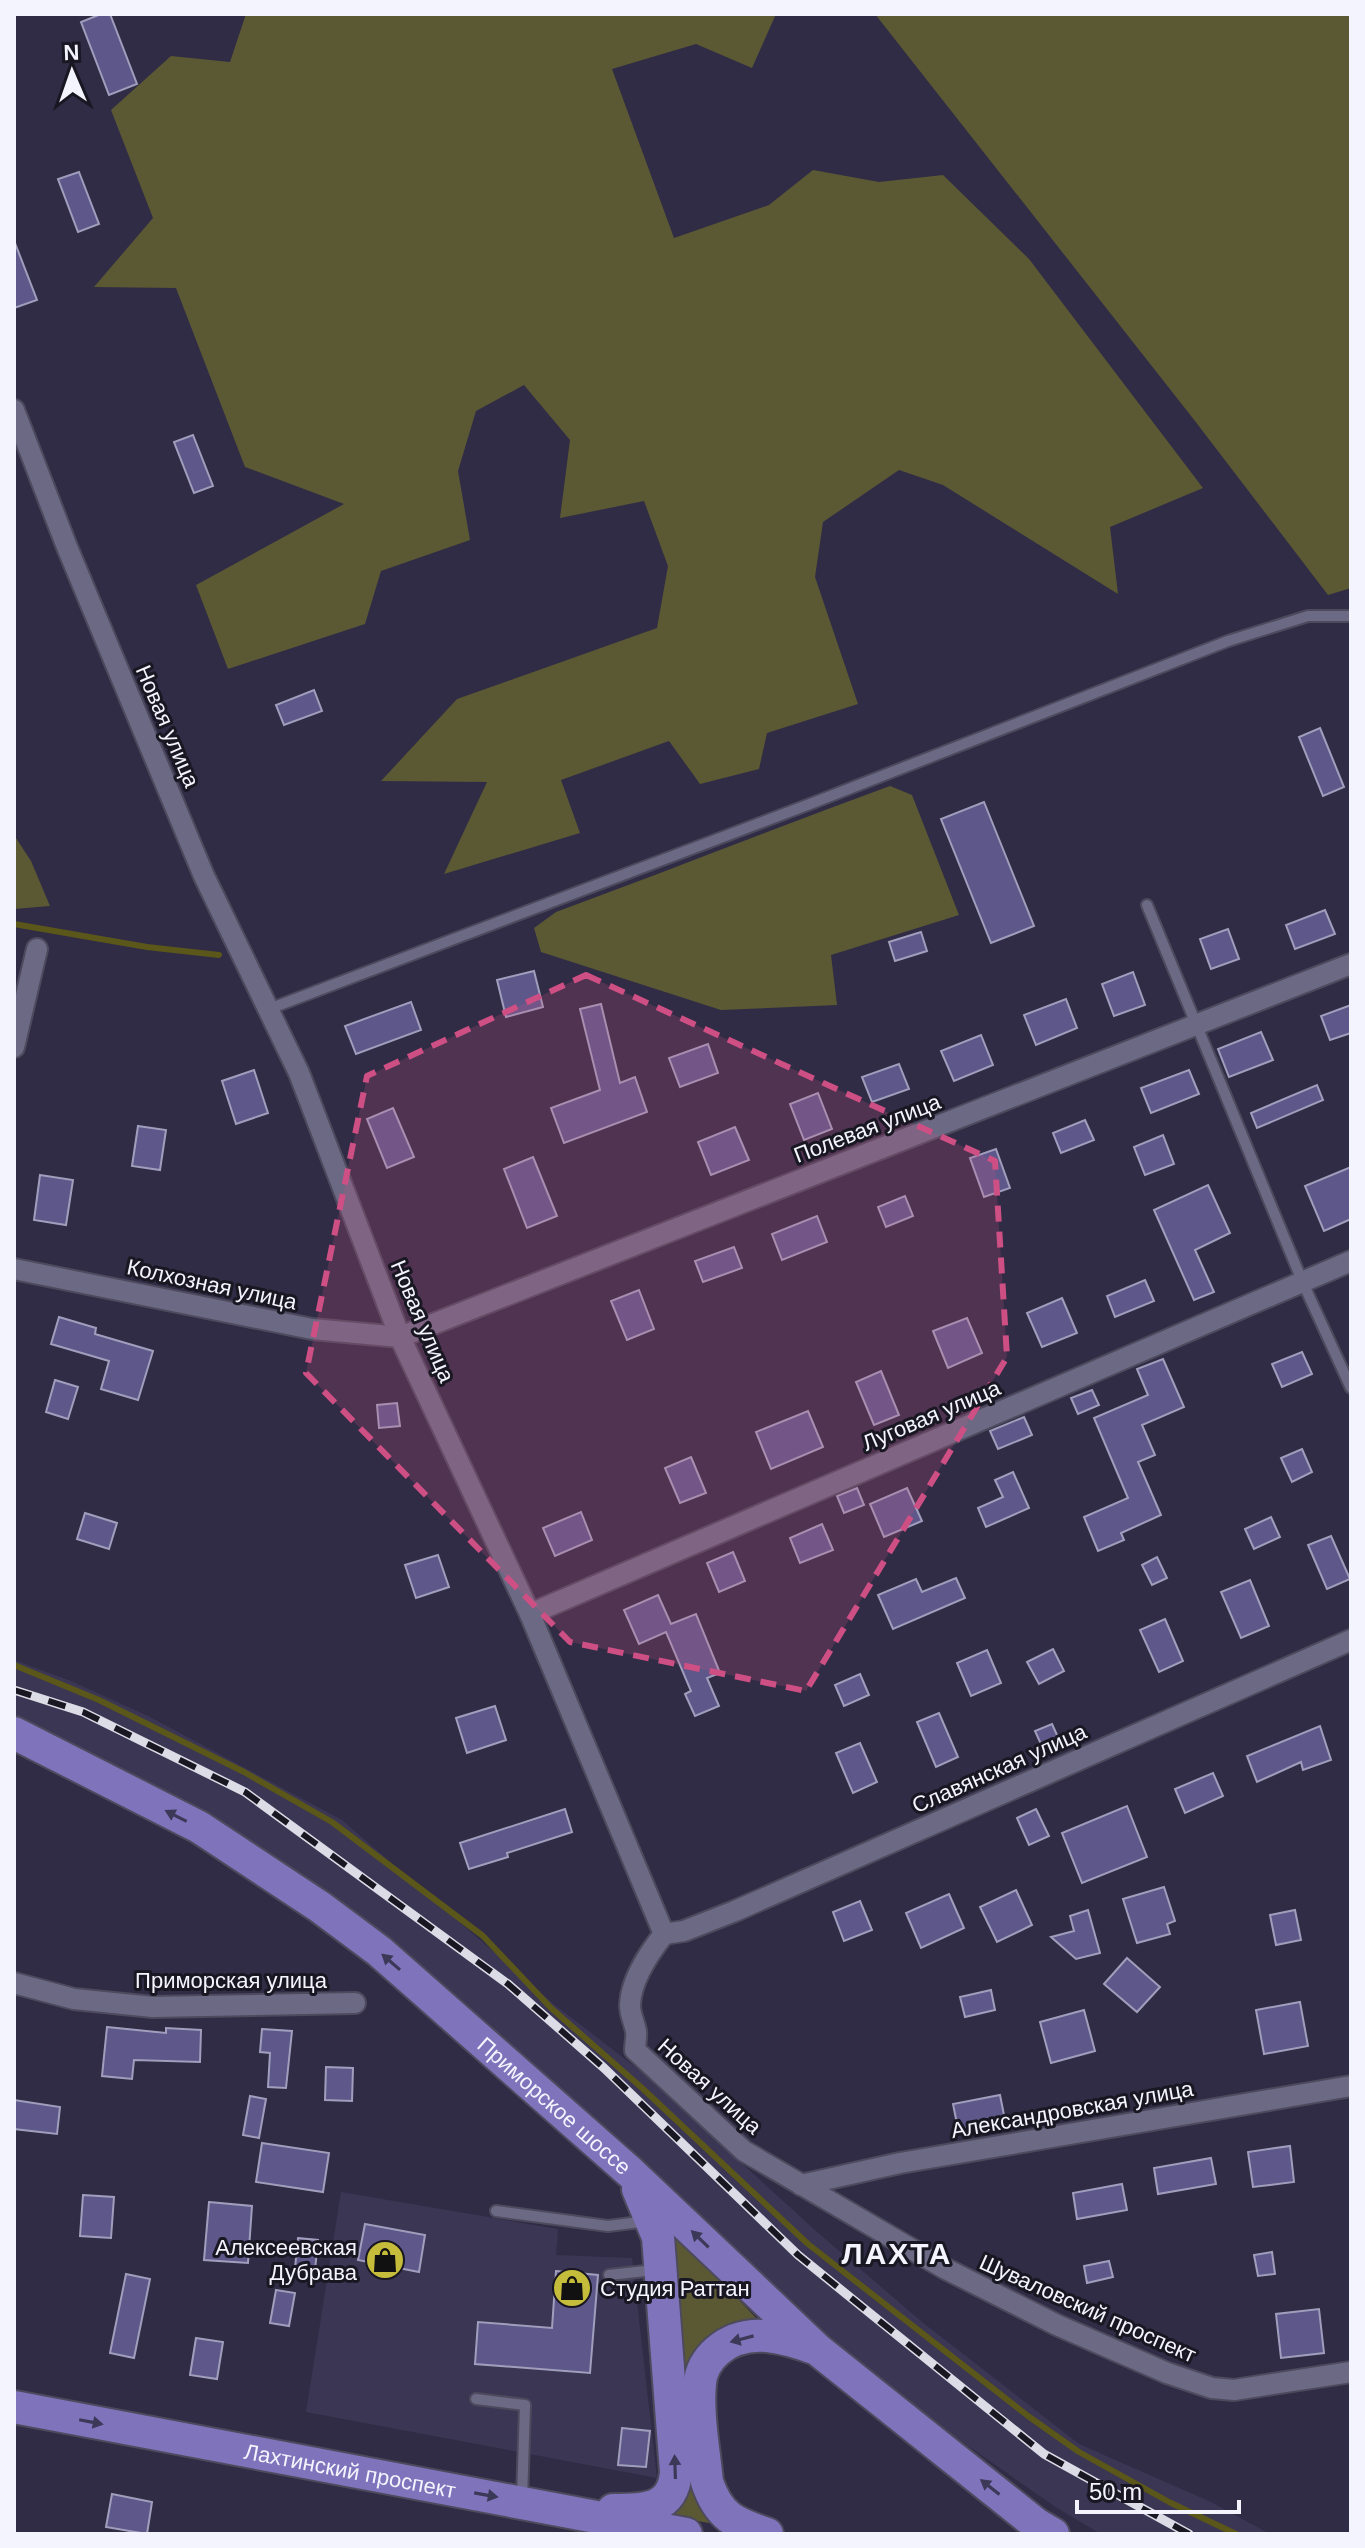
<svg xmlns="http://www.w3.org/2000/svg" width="1365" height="2548" viewBox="0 0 1365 2548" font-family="Helvetica,sans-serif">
  <rect width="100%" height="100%" fill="#302c45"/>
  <g fill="#3a3654">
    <polygon points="14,1660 71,1681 150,1717 342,1820 555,2005 643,2073 816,2231 922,2322 1079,2444 1211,2502 1270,2534 1101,2534 1057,2508 928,2418 837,2344 520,2057 14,1723"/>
    <polygon points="341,2192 558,2229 556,2255 632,2258 657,2478 306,2412"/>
  </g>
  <g fill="#5b5834">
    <polygon points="246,14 776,14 752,68 696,44 612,69 674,238 769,205 813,170 879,182 943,175 1029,259 1203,488 1110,527 1118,594 943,485 899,470 823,522 815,577 858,704 767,733 759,769 700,784 669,741 561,780 580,833 444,874 487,782 381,781 457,699 657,628 668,566 644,501 560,518 570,440 524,385 476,411 458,471 470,540 381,571 365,624 228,669 196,585 344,504 245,467 176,288 94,287 153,218 111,110 171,56 230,62"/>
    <polygon points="875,14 1351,14 1351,588 1328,595 1195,421"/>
    <path d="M890 786 912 795 959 915 831 955 837 1005 721 1010 541 952 534 928 556 912C668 871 778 827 890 786Z"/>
    <polygon points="14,835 31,861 50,906 14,909"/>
    <polygon points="673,2229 756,2318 681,2403"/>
    <polygon points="687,2470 711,2522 709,2523 669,2516"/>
  </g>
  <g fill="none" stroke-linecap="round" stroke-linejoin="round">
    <g stroke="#5b561a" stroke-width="6">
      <polyline points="14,924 147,947 219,955"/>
      <polyline points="14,1665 99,1700 244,1772 332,1822 483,1936 551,2008 642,2088 808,2244 1028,2416 1079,2452 1169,2502 1236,2534"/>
    </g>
  </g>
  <g fill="#5e5789" stroke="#a09ebc" stroke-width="2">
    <polygon points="101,14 110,14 137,84 109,95 81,22"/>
    <polygon points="79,172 99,224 78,232 58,179"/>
    <polygon points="15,243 37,300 14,308 14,244"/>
    <polygon points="193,435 213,486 194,493 174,442"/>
    <polygon points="314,690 322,711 284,725 276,705"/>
    <polygon points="1320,728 1344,787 1323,796 1299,737"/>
    <polygon points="984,802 1034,926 991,943 941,819"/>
    <polygon points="1325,910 1335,934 1295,949 1286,925"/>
    <polygon points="1228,929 1239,959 1211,969 1200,939"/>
    <polygon points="921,932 927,951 895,961 889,942"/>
    <polygon points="534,971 543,1007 506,1017 497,980"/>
    <polygon points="1133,972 1145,1005 1114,1016 1102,984"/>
    <polygon points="1066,999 1077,1028 1036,1045 1024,1015"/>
    <polygon points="411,1002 421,1030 356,1054 345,1026"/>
    <polygon points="601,1004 620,1083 635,1077 647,1112 564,1143 551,1108 600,1090 580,1009"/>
    <polygon points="1351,1005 1351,1033 1330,1040 1321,1016"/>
    <polygon points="1261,1032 1273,1060 1229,1077 1218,1049"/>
    <polygon points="981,1035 993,1065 954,1081 941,1051"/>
    <polygon points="708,1044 718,1073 680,1087 669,1058"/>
    <polygon points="899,1064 909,1089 872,1102 862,1077"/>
    <polygon points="254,1070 268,1113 236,1124 222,1081"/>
    <polygon points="1189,1070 1199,1094 1151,1113 1141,1088"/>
    <polygon points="1317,1085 1323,1100 1257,1128 1251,1113"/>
    <polygon points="818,1093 832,1129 804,1140 790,1104"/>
    <polygon points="393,1108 414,1157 387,1168 367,1119"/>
    <polygon points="1085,1120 1094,1140 1061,1153 1053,1133"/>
    <polygon points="138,1126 166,1130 160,1170 132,1166"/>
    <polygon points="735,1127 749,1160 711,1175 698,1142"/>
    <polygon points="1163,1135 1174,1164 1145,1175 1134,1147"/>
    <polygon points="996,1149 1010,1188 984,1197 970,1158"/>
    <polygon points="533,1157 557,1216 527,1228 504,1169"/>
    <polygon points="1351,1167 1351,1219 1324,1231 1305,1186"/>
    <polygon points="40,1175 73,1180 66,1225 34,1220"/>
    <polygon points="1208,1185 1230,1233 1195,1250 1214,1292 1194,1300 1154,1210"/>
    <polygon points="905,1196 913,1216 886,1227 878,1207"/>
    <polygon points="817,1216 827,1242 782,1260 772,1234"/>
    <polygon points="734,1247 742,1268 703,1282 695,1261"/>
    <polygon points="1145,1280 1154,1301 1115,1317 1107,1296"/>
    <polygon points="639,1290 654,1329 627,1340 611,1301"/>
    <polygon points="1062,1298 1077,1333 1042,1347 1027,1313"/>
    <polygon points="59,1317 96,1328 95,1334 153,1351 138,1400 101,1389 109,1361 51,1344"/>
    <polygon points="967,1318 982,1353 948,1368 933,1331"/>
    <polygon points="1302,1352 1312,1374 1282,1387 1272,1364"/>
    <polygon points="1163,1359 1184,1407 1142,1425 1155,1455 1138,1462 1161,1515 1121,1533 1124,1540 1098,1551 1084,1517 1128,1498 1094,1418 1148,1395 1137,1369"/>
    <polygon points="881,1371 899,1415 874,1425 856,1382"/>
    <polygon points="55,1380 78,1387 68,1419 46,1412"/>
    <polygon points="1092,1390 1099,1405 1078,1414 1071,1398"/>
    <polygon points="397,1403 400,1426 379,1428 377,1405"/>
    <polygon points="808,1411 823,1447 771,1469 756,1432"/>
    <polygon points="1024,1417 1032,1435 998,1449 990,1431"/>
    <polygon points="1302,1449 1312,1472 1292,1482 1281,1458"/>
    <polygon points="691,1457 706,1493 680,1503 665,1468"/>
    <polygon points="1013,1472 1029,1508 986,1527 978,1508 1003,1497 995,1480"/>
    <polygon points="857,1488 864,1505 844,1513 837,1496"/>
    <polygon points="907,1488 922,1521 884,1537 870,1504"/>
    <polygon points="581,1512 592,1540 555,1556 543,1528"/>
    <polygon points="85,1513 117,1523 109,1549 77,1539"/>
    <polygon points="1271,1517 1280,1537 1254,1549 1245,1529"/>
    <polygon points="822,1524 833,1550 800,1563 790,1538"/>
    <polygon points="1331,1536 1350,1579 1327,1589 1308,1545"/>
    <polygon points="733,1552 745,1581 719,1592 707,1563"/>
    <polygon points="438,1555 449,1587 416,1598 405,1565"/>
    <polygon points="1157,1557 1167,1578 1152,1585 1142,1565"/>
    <polygon points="956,1578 965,1598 893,1629 878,1595 916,1579 922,1592"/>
    <polygon points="1250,1580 1269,1626 1241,1638 1221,1592"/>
    <polygon points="658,1595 671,1624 696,1614 720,1673 707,1678 719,1706 695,1716 685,1694 691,1691 666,1632 639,1644 624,1610"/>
    <polygon points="1165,1619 1183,1661 1159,1672 1140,1630"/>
    <polygon points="1053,1649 1064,1671 1039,1684 1027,1662"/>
    <polygon points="987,1650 1001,1683 971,1696 957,1663"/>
    <polygon points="860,1674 869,1695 844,1706 835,1685"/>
    <polygon points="495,1706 506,1740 467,1753 456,1718"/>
    <polygon points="939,1713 958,1757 936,1767 917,1722"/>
    <polygon points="1052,1724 1062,1746 1045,1753 1035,1731"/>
    <polygon points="1320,1726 1331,1760 1303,1770 1301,1762 1257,1782 1247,1756"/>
    <polygon points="860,1743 877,1782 853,1793 836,1753"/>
    <polygon points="1213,1773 1223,1796 1185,1813 1175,1789"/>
    <polygon points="1127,1806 1147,1857 1082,1883 1062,1833"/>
    <polygon points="565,1809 572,1832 507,1853 508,1857 469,1869 460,1843"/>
    <polygon points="1036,1809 1049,1836 1029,1845 1017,1818"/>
    <polygon points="1164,1887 1175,1921 1167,1924 1170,1934 1137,1943 1123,1899"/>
    <polygon points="1016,1890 1032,1925 997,1942 980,1907"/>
    <polygon points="949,1894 964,1928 921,1948 906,1913"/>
    <polygon points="860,1901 872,1930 844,1941 833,1912"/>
    <polygon points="1088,1910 1100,1953 1076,1959 1051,1937 1074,1931 1070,1916"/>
    <polygon points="1295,1910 1301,1940 1276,1945 1270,1915"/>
    <polygon points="1127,1958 1160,1987 1137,2012 1104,1984"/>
    <polygon points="991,1990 995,2010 965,2017 960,1997"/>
    <polygon points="1300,2002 1308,2046 1264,2054 1256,2010"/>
    <polygon points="1084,2010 1095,2051 1051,2063 1040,2022"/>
    <polygon points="107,2027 166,2033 166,2028 201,2030 200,2062 134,2060 132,2079 102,2076"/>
    <polygon points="262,2029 292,2031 286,2088 268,2087 270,2053 260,2052"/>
    <polygon points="326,2067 353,2068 352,2101 325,2100"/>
    <polygon points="1000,2095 1005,2120 958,2129 953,2104"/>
    <polygon points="250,2096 266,2099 259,2138 243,2135"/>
    <polygon points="14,2100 60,2107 57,2134 14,2129"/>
    <polygon points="262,2143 329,2153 323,2192 256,2182"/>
    <polygon points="1290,2146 1294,2182 1253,2187 1248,2152"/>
    <polygon points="1211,2158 1216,2184 1158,2194 1154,2168"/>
    <polygon points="1122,2184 1127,2210 1077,2219 1073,2193"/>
    <polygon points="83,2195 114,2197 111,2238 80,2236"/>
    <polygon points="209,2202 252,2206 248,2263 204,2260"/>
    <polygon points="365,2224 425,2235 419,2272 358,2260"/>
    <polygon points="298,2238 318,2240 315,2270 295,2268"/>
    <polygon points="1272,2252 1275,2274 1258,2276 1254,2255"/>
    <polygon points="1109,2261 1113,2277 1087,2283 1084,2266"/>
    <polygon points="556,2271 598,2275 590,2373 475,2364 478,2322 552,2328"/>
    <polygon points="126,2274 150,2279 134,2358 110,2353"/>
    <polygon points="276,2290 295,2293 289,2326 270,2323"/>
    <polygon points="1319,2309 1324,2353 1281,2358 1276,2314"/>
    <polygon points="196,2338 223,2342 217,2379 190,2375"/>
    <polygon points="622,2428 650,2431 646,2467 618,2465"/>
    <polygon points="112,2494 152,2502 147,2534 106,2527"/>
  </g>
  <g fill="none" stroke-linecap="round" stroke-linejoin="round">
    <defs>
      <g id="service">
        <polyline points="1147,905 1303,1283 1351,1388"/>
        <polyline points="269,1009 810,804 1228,641 1308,616 1351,616"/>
        <polyline points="496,2211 608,2226 648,2221"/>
        <polyline points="609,2275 655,2270"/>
        <polyline points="476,2399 525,2405 522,2500"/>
      </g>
      <g id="minor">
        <path d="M14 410 67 547 204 876 299 1073 400 1337 530 1614 664 1934C649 1953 631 1979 630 2005 630 2015 634 2021 636 2031 637 2036 635 2044 635 2050L744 2151 944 2268 1057 2325 1167 2373 1212 2388 1234 2390 1351 2372"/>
        <polyline points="14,1047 37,949"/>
        <polyline points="14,1269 312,1329 400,1337 1351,964"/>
        <polyline points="530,1614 1351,1261"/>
        <polyline points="664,1934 684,1931 735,1911 1351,1640"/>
        <polyline points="14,1983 74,1999 153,2007 355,2003"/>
        <polyline points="801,2185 900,2163 1351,2086"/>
      </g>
      <g id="primary">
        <path id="s1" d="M14 1733 199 1827 320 1907 379 1951 630 2172 818 2350 1036 2524 1053 2534"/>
        <path id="s2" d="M14 2407 686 2534"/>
        <path d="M613 2510C645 2510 673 2510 676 2472L658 2237 638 2189"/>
        <path d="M767 2534C734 2523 719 2517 707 2482 704 2450 697 2415 700 2383 701 2370 708 2359 717 2351 745 2327 779 2336 811 2347"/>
      </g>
    </defs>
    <use href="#service" stroke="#4d4a5e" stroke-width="14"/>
    <use href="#minor" stroke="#4d4a5e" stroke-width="24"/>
    <use href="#primary" stroke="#4d4a5e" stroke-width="36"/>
    <use href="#service" stroke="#6c6985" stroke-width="10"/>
    <use href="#minor" stroke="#6c6985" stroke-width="20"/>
    <use href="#primary" stroke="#7f74bb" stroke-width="32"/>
    <defs>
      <polyline id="rail" points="14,1690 83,1712 245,1792 508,1984 604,2068 798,2255 1044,2454 1189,2534"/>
    </defs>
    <use href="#rail" stroke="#dcdce7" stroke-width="9"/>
    <use href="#rail" stroke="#181722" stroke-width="6" stroke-dasharray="18" stroke-linecap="butt"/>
  </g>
  <defs><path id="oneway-solid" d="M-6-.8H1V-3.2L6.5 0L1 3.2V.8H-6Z" transform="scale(2)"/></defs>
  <g fill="#3c3858">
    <use href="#oneway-solid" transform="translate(176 1816) rotate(-153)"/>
    <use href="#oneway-solid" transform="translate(391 1962) rotate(-139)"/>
    <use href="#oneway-solid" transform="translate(700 2239) rotate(-136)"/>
    <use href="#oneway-solid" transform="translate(742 2339) rotate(165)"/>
    <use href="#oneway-solid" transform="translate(91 2422) rotate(11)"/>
    <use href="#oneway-solid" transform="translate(675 2467) rotate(-92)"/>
    <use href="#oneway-solid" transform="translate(990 2487) rotate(-142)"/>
    <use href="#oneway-solid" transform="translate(486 2495) rotate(10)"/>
  </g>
  <path fill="#ce4f84" fill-opacity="0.2" stroke="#ce4f84" stroke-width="6" stroke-dasharray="16 10" stroke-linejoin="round" d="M586 975 995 1161 1007 1357 806 1691 570 1642 306 1373 367 1076Z"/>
  <defs>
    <symbol id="shop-disc" viewBox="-11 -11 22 22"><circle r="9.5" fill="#c6bc3c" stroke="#181722"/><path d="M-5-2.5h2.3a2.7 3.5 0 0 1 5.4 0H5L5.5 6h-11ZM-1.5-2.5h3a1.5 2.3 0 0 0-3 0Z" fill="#111"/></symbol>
  </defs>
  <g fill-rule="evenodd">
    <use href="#shop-disc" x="363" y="2238" width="44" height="44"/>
    <use href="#shop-disc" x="550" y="2266" width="44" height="44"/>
  </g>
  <g text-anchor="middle" stroke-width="6" stroke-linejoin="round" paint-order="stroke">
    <g font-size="22" fill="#f4f4fe" stroke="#181722">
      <text transform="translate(168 726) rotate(67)" y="8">Новая улица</text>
      <text transform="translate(867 1128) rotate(-21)" y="8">Полевая улица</text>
      <text transform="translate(212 1284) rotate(12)" y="8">Колхозная улица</text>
      <text transform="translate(423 1321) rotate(67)" y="8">Новая улица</text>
      <text transform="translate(931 1415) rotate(-23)" y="8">Луговая улица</text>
      <text transform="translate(999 1768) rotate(-24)" y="8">Славянская улица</text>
      <text x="231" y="1988">Приморская улица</text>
      <text transform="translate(710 2086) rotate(42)" y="8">Новая улица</text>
      <text dy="8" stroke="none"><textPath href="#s1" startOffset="660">Приморское шоссе</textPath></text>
      <text transform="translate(1072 2109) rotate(-10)" y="8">Александровская улица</text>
      <text transform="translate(1088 2308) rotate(24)" y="8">Шуваловский проспект</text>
      <text dy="8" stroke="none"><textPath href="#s2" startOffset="342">Лахтинский проспект</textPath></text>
    </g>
    <g font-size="22" fill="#f4f4fe" stroke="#181722" text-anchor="end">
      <text x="357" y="2255">Алексеевская<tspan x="357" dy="25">Дубрава</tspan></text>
      <text x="600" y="2296" text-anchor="start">Студия Раттан</text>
    </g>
    <g font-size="30" font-weight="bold" letter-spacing="2" fill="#f4f4fe" stroke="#181722">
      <text x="897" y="2264">ЛАХТА</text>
    </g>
  </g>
  <rect width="1365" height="2548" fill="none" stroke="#f4f4fe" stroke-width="32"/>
  <g transform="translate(72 72) rotate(358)" stroke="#181722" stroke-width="6" paint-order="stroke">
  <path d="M0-6L14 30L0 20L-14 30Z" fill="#f4f4fe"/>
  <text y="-12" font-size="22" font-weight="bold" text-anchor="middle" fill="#f4f4fe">N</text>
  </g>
  <path d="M1077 2500v12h162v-12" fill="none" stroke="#f4f4fe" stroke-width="4"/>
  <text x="1089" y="2500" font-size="24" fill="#f4f4fe" stroke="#181722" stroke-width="6" paint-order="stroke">50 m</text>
</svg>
